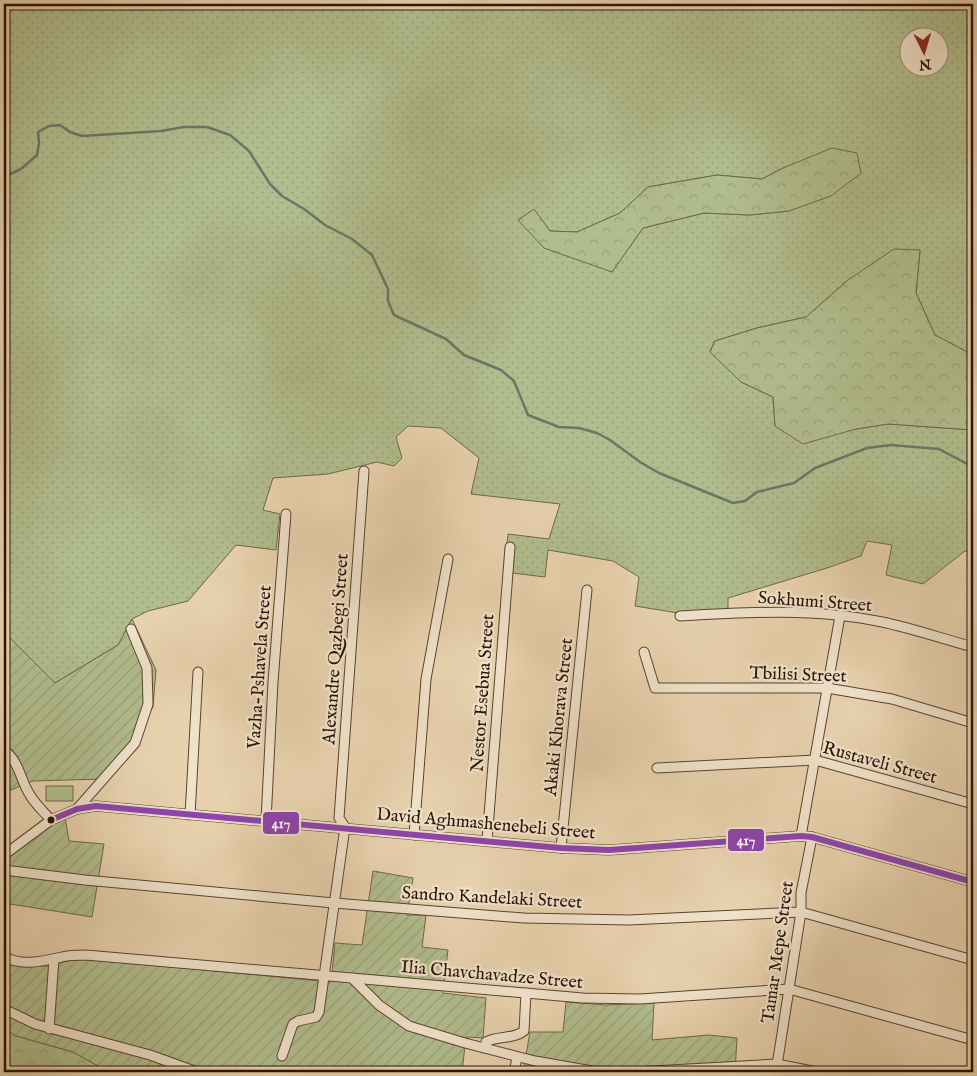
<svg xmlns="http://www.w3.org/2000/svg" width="977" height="1076" viewBox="0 0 977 1076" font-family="'IM FELL English',serif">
  <defs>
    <pattern id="grass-dots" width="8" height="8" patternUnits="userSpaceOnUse" patternTransform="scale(1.25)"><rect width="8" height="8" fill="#b1bd8e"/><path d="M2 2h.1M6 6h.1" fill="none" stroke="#98a279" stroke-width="1.8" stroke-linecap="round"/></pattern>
    <pattern id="forest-crowns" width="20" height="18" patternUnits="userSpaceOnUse" patternTransform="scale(1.25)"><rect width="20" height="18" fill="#b1bd8e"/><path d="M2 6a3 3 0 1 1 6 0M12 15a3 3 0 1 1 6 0" fill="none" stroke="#98a279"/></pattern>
    <pattern id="garden-furrows" width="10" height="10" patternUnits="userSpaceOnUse" patternTransform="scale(1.25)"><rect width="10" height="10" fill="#b1bd8e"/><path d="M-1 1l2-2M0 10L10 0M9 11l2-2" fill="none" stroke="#98a279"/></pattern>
  </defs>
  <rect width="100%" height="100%" fill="#e8d2ae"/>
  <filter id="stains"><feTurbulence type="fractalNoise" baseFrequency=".004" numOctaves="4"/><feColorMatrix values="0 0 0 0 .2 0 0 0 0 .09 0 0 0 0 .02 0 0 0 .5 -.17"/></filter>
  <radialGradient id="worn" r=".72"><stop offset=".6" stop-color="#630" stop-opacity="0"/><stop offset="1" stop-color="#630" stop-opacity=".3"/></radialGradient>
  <path fill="url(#grass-dots)" stroke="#6d684a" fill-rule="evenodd" d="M4 4H973V355L935 335 916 293 920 251 848 280 806 317 757 328 715 341 710 351 741 382 773 397 775 426 856 429 888 424 973 430V553L965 551 923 584 886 575 892 545 867 541 861 556 827 568 728 598V610L678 613 635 606 639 577 613 561 548 550 545 577 504 572 508 534 549 539 560 504 471 494 479 458 441 428 408 426 396 437 402 458 394 466 377 462 328 474 273 478 263 510 280 514 276 550 236 545 188 601 148 611 132 619 118 645 55 683 4 632ZM910 38H940V68H910ZM783 168 789 211 750 215 704 213 643 228 612 272 518 220 534 210 550 231 577 232 620 213 648 187 717 175 762 179Z"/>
  <g fill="url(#forest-crowns)" stroke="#6d684a">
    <polygon points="832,148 857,153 861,173 831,196 789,211 750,215 704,213 643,228 612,272 544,248 518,220 534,209 550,231 577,232 620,213 648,187 717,175 762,179 783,168"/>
    <polygon points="894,249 920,250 916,293 935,335 973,355 973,430 888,424 856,429 803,444 775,426 773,397 741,382 710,352 715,341 757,328 806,317 848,280"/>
    <polygon points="4,1024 13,1035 73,1052 109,1072 4,1072"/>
  </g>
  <g fill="url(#garden-furrows)" stroke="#6d684a">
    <polygon points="132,619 156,670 153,707 129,747 103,779 32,781 4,793 4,632 55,683 118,645"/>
    <polygon points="65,817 69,841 104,844 92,917 4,903 4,842 13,854 51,822"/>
    <polygon points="373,871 413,878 407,915 426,915 422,947 448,950 443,993 486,998 483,1038 466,1037 462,1072 109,1072 73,1052 13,1035 4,1024 4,962 8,965 48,966 79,958 331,982 335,943 362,945"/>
    <polygon points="566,1002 606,1005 654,1003 652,1040 709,1035 737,1038 735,1072 523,1072 530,1032 563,1032"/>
  </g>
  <rect fill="#b1bd8e" stroke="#6d684a" x="46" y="786" width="27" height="15"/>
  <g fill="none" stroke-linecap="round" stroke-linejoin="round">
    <polyline stroke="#6c7667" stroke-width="2.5" points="4,177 21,169 37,155 39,143 38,132 49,126 60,125 70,132 82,136 161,131 184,127 207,127 230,135 249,151 270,184 282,196 304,209 325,225 352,239 372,255 388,289 388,301 394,315 446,339 464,355 501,370 514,381 528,415 559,427 579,428 597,433 610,440 640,462 659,473 733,503 745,501 757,492 794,483 815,468 867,448 891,445 939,449 973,467"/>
    <defs>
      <g id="minor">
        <path d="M680 616C746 612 816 608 882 622 912 628 943 639 973 647"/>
        <polyline points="644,652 655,688 827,688 892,699 973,723"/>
        <path d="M4 750C20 762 20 780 30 795 35 804 44 812 51 820"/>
        <polyline points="657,768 815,760 973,804"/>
        <polyline points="77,809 135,743 148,704 147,668 131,629"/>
        <polyline points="190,815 198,672"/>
        <polyline points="266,821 273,682 286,514"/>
        <polyline points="414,835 426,679 448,559"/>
        <polyline points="801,836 840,616"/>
        <polyline points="487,841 510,547"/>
        <polyline points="561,848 587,590"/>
        <polyline points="4,855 51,820 77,809 96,806 561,848 609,850 801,836 812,837 973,882"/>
        <polyline points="4,870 85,880 334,903 524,918 629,920 801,912 973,960"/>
        <path d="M4 956C20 967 44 961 62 957 69 955 78 955 86 955L583 998 640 999 789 989 973 1040"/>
        <polyline points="352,978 379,1005 409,1026 465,1043 535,1061 592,1071 635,1072 777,1064 817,1072"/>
        <polyline points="4,1009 35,1024 150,1055 197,1072"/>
        <polyline points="49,1029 54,959"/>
        <path d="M485 1048 486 1042C498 1035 512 1040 524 1031L526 993"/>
        <polyline points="282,1056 293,1024 298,1021 316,1017 319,1012 345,827 339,818 364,471"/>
        <polyline points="514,1072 517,1058"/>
        <polyline points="776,1072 801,912 801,893 812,837"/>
      </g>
    </defs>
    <use href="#minor" stroke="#594331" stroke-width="11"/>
    <use href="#minor" stroke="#f0e2ca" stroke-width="9"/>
    <defs>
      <polyline id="bus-1" points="51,820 77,809 96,806 561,848 609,850 801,836 812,837 973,882"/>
    </defs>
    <use href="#bus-1" stroke="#f0e2ca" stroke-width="10"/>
    <use href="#bus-1" stroke="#8e44ad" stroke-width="6"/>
  </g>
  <circle fill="#291307" stroke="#f0e2ca" stroke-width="2" cx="51" cy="820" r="4.5"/>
  <g text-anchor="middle" stroke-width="4.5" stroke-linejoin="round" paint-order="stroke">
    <g font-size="18" fill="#291307" stroke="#f0e2ca">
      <text transform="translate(815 601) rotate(4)" y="6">Sokhumi Street</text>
      <text transform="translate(335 649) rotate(-86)" y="6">Alexandre Qazbegi Street</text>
      <text transform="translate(259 667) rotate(-86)" y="6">Vazha-Pshavela Street</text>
      <text transform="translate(798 674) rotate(2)" y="6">Tbilisi Street</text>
      <text transform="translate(482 693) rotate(-86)" y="6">Nestor Esebua Street</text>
      <text transform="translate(558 717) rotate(-84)" y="6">Akaki Khorava Street</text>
      <text transform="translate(880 762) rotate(15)" y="6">Rustaveli Street</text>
      <text transform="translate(486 823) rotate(5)" y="6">David Aghmashenebeli Street</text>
      <text transform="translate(492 897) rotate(3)" y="6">Sandro Kandelaki Street</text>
      <text transform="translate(777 952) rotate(-82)" y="6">Tamar Mepe Street</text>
      <text transform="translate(492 974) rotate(5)" y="6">Ilia Chavchavadze Street</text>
    </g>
  </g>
  <g stroke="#f0e2ca" stroke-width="2">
    <rect x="262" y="811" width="38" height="24" rx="5" fill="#8e44ad"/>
    <rect x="727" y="828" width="38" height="24" rx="5" fill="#8e44ad"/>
  </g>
  <g font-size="14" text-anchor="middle" font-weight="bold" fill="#fff">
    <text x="281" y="828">417</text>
    <text x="746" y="845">417</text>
  </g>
  <rect width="977" height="1076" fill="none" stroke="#e8d2ae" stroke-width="20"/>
  <rect x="5" y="5" width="967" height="1066" fill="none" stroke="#291307" stroke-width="2.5"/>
  <rect x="10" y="10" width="957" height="1056" fill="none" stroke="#291307"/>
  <g transform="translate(924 52) rotate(175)"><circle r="24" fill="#f0e2ca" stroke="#a08f7c"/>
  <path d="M0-4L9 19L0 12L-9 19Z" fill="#8f2418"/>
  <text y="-8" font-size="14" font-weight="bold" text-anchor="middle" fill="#291307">N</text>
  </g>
  <rect width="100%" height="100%" filter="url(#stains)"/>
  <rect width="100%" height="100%" fill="url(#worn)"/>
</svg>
